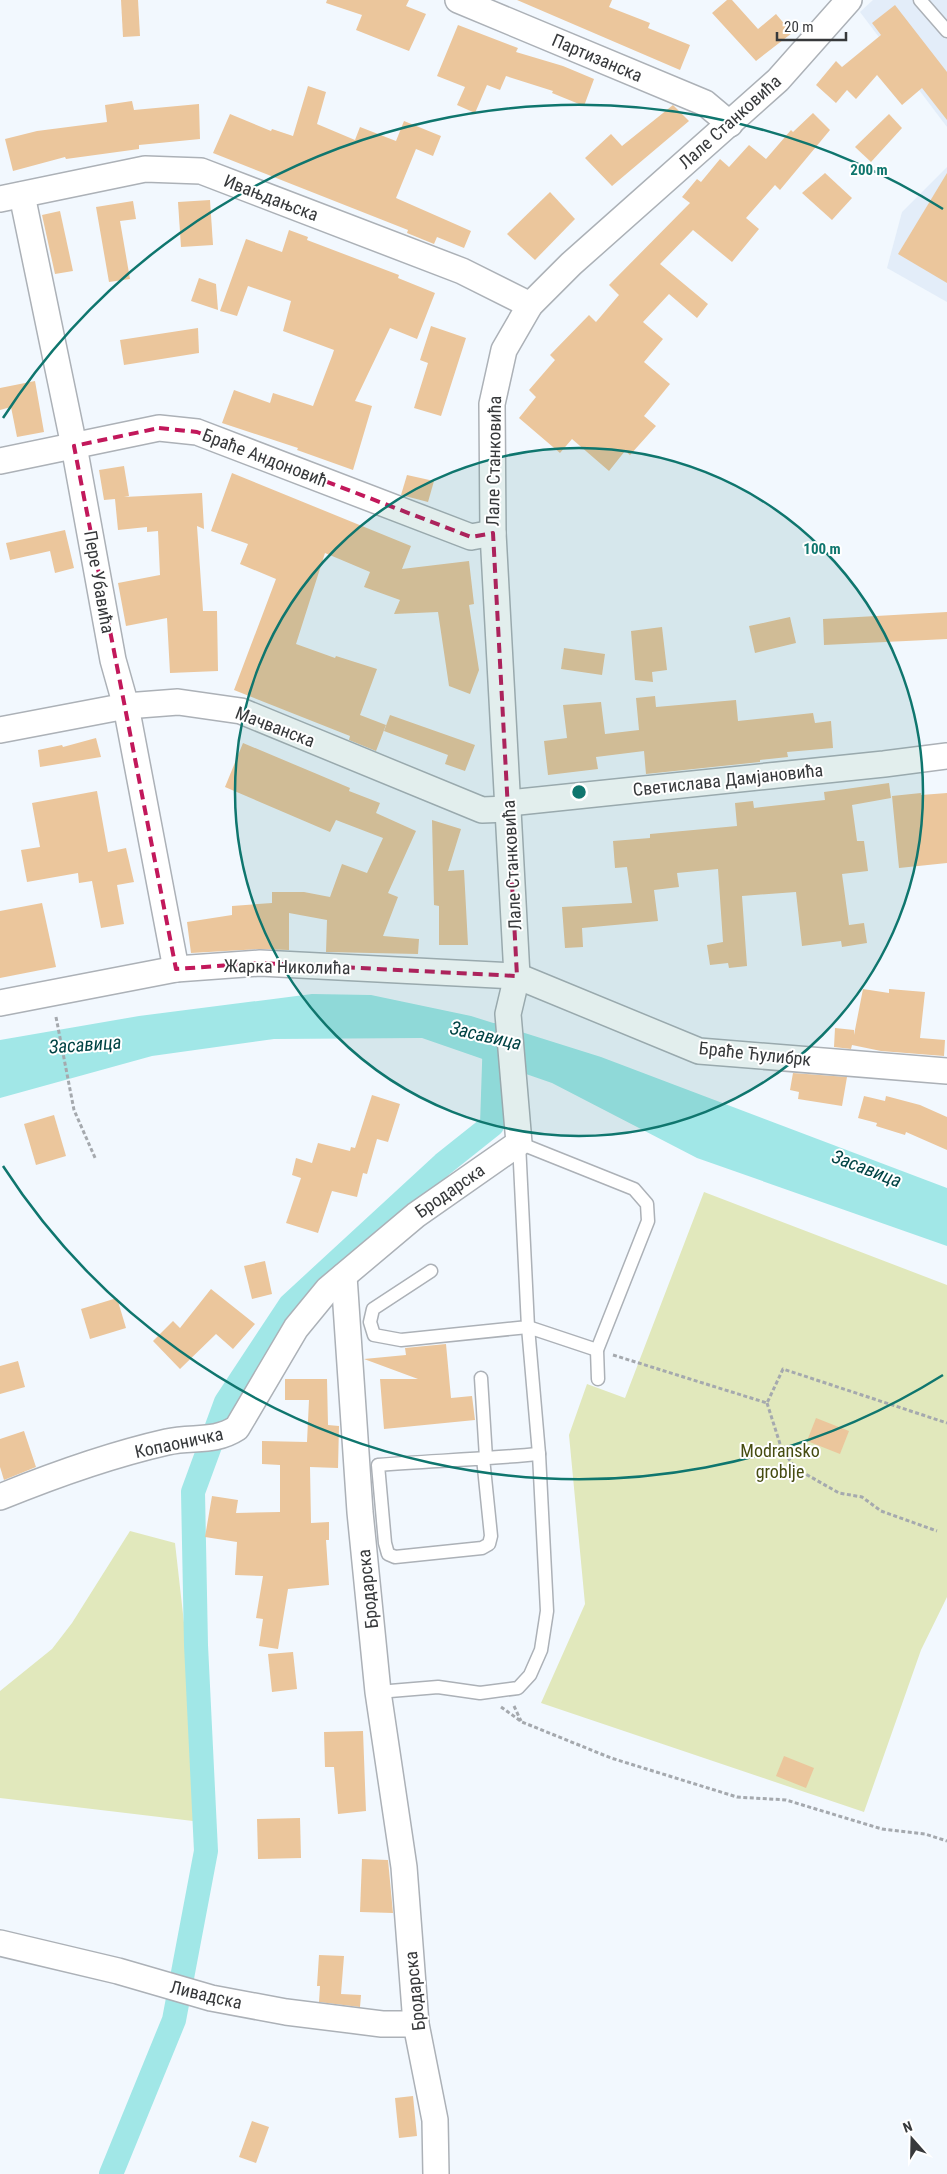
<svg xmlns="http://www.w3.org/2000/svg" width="947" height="2174" viewBox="0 0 947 2174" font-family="'Roboto Condensed',sans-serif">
  <rect width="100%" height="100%" fill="#f2f8fe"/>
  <g fill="#e3edf9">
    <polygon points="873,0 947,0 947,127 860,12"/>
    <polygon points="947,167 947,302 887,268 902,212"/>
  </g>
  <g fill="#e1e8bc">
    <polygon points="704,1192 947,1285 947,1597 921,1650 864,1812 541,1703 585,1604 569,1435 587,1384 625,1398"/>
    <polygon points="130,1531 175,1543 192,1694 193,1821 0,1798 0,1691 52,1649 72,1623"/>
  </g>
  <polygon fill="#a1e7e7" points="312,994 371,995 471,1016 601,1057 947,1188 947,1246 697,1158 552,1083 422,1038 274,1039 152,1056 0,1098 0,1040 139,1016"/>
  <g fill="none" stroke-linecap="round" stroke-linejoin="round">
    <polyline stroke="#a1e7e7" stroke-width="24" points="111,2174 174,2020 206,1851 196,1645 193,1492 226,1402 290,1305 443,1164 492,1125 495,1035"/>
  </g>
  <g fill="#ebc69c">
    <polygon points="121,0 138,0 140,36 123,37"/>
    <polygon points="327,0 409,0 406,6 426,14 409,51 356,30 362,15 326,3"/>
    <polygon points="517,0 612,0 609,7 650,23 648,28 690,45 680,70"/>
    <polygon points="727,0 732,0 758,29 776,14 792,33 756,61 712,13"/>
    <polygon points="895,5 947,72 947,120 922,88 902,105 877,75 856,99 847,90 836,103 816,85 836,61 842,67 881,35 872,23"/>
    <polygon points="458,25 518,48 516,52 563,66 594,79 584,106 552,93 553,91 506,76 500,90 487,85 475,113 457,105 465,87 437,76"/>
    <polygon points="308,86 326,92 317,124 355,140 360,127 396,141 404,121 441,136 433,156 416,149 396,198 471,231 464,248 437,237 434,244 407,233 408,230 213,153 230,114 271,131 272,129 293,136"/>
    <polygon points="132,101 134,110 199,104 200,139 139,145 139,149 66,159 65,157 13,171 5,139 37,131 107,122 105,105"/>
    <polygon points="673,105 689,121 612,186 585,158 611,134 622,146"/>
    <polygon points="813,113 830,130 780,190 775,185 746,218 759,229 732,262 693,230 660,264 708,304 697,318 669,294 643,322 663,339 644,362 670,384 644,416 656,426 630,455 625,451 609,471 572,439 560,453 519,418 536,397 529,390 555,360 550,355 589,315 596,322 619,295 609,285 690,203 682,197 697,179 701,182 720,159 729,167 749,145 766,159 791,130 793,132"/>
    <polygon points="889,114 902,128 871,162 855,147"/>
    <polygon points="825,173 852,198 832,220 802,193"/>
    <polygon points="947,173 947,283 898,254"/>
    <polygon points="550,192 575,219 535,260 507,234"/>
    <polygon points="210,200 213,245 181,247 178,202"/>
    <polygon points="133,201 136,219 120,221 130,279 109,282 96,207"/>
    <polygon points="60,211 73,271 55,274 42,215"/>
    <polygon points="289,230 308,237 307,240 399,275 398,278 435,293 417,339 390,328 355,401 372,406 353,470 297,450 298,448 222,423 234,390 270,403 273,393 313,406 332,356 334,350 283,331 291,301 248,286 237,316 220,311 246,239 282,252"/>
    <polygon points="199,278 216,284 218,310 191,301"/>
    <polygon points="431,326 466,338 441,416 414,408 428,363 420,360"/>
    <polygon points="198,328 199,353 124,365 120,340"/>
    <polygon points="35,381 44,432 17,437 11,407 0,410 0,388"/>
    <polygon points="124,466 129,496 124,497 202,493 204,529 197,526 203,611 217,611 218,671 170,673 167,618 126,626 118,583 160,575 158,531 147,532 147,527 118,530 115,499 104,500 99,470"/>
    <polygon points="232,473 411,546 402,569 469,561 474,604 469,605 479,670 470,694 449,686 438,612 394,614 400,600 364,587 370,572 325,553 296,644 335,658 336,656 377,669 360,715 386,725 376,751 349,740 350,736 234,690 276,579 240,564 248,544 211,531"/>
    <polygon points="407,475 434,481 428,502 401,495"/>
    <polygon points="65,530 74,568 55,573 50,551 10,560 6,543"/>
    <polygon points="947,612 947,639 824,645 823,619"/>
    <polygon points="790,617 796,643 755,653 749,626"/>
    <polygon points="662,627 667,670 652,672 653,682 635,680 631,631"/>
    <polygon points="564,648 605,654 602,675 561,669"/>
    <polygon points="655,696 656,707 736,700 738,721 813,713 815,723 831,721 833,748 787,752 788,757 760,760 760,762 646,774 644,751 596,757 598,769 548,775 544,741 567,738 563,705 601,702 605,734 639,730 636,698"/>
    <polygon points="390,715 475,745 465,771 445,764 448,755 384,731"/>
    <polygon points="96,738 101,757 40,767 38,750 62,745 63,747"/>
    <polygon points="243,743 317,774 350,788 349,791 380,803 376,813 416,831 388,893 398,897 383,936 419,939 418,954 326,952 327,920 289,913 289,950 259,949 191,953 187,922 232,915 232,906 272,903 272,892 304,892 330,897 342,864 367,873 383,838 336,820 330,832 225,787"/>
    <polygon points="889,783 891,798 852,805 857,841 864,841 868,871 842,874 849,925 864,923 867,943 842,947 841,941 802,946 796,892 742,896 747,966 729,968 728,963 710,965 707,945 723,942 718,869 677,873 679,887 654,890 658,921 582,928 583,947 565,948 562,907 632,903 627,867 615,868 613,841 650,838 650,834 737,826 735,803 753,801 754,808 825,800 824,792"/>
    <polygon points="97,791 108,852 126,848 134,882 117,885 124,924 101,928 92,881 79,883 78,873 27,882 21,850 40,847 32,803"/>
    <polygon points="921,793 921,795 947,793 947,863 899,868 892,796"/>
    <polygon points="432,820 461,829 448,871 464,870 468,945 439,945 439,906 434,905"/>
    <polygon points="42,903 56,967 0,978 0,911"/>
    <polygon points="863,989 889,993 889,989 925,992 920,1038 945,1040 944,1056 881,1051 852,1045 851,1049 834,1047 835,1028 854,1030 854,1035"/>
    <polygon points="793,1073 847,1077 842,1106 798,1099 799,1092 790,1090"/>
    <polygon points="372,1095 400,1104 388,1142 377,1139 367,1174 363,1173 357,1197 332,1191 318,1233 286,1223 301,1178 292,1175 296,1158 312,1163 318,1143 350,1151 351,1147 355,1148"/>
    <polygon points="864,1096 885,1101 886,1096 920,1105 947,1117 947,1150 906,1132 905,1135 876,1126 877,1123 858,1118"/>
    <polygon points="54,1115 66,1156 36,1165 24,1124"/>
    <polygon points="265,1261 272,1294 252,1299 244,1266"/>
    <polygon points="211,1289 255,1324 233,1349 216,1334 180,1369 153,1341 173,1321 180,1328"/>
    <polygon points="117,1298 126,1328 90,1339 81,1309"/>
    <polygon points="446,1344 451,1398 472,1396 475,1420 384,1429 380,1379 418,1379 364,1359 406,1355 405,1348"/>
    <polygon points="18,1361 25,1387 0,1394 0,1366"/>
    <polygon points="285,1379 327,1379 328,1425 339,1426 338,1468 310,1467 311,1523 329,1522 329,1540 326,1540 329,1585 288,1589 278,1649 259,1646 263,1619 256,1618 263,1576 235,1575 237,1542 205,1537 212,1496 238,1500 236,1513 280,1512 280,1465 262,1464 262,1441 307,1442 309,1400 285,1400"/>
    <polygon points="816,1418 849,1431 840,1454 807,1441"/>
    <polygon points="24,1431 36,1467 4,1480 0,1467 0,1439"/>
    <polygon points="293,1652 297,1689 272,1692 268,1654"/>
    <polygon points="363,1731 366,1811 338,1814 334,1767 325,1767 324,1732"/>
    <polygon points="784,1756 814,1768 806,1788 776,1776"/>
    <polygon points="300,1818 301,1858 258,1859 257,1819"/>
    <polygon points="362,1859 388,1860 393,1913 360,1912"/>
    <polygon points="319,1955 344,1956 341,1994 361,1995 360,2007 319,2002 320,1986 317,1986"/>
    <polygon points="413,2096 417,2136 399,2138 395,2098"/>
    <polygon points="252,2121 269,2127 256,2163 239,2157"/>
  </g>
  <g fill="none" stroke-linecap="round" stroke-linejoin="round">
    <defs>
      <g id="lane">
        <polyline points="920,0 947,31"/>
        <polyline points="431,1271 373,1309 370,1322 374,1335 401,1340 528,1327 519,1143 634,1189 647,1204 648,1221 597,1350 598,1379"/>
        <polyline points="481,1378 486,1458"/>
        <path d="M483 1458 491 1536 489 1544 482 1548 395 1557 388 1554 385 1543 378 1465C432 1461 485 1459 539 1454"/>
        <polyline points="378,1692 438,1687 480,1693 518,1688 530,1675 541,1650 547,1611 539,1454 528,1327 597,1350"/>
      </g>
      <g id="street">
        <polyline points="458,0 705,103 730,124"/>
        <polyline points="22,195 74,446 113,660 126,706 176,969"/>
        <polyline points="0,199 145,169 201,171 462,271 530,305"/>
        <polyline points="0,461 159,428 197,432 471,537 493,533"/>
        <polyline points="0,730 126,706 178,702 241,711 482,810 509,809"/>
        <polyline points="509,803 884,764 947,756"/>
        <polyline points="0,1003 176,969 260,963 517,976 699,1051 947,1071"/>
        <polyline points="344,1276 360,1512 378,1692 404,1867 416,2024 435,2120 436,2174"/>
        <path d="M0 1497C54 1475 110 1455 167 1442 193 1436 214 1443 237 1428L296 1328 328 1289 416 1215 519 1143 508 1014 517 976 493 533 492 404 504 350 530 305 571 264 778 80 849 0"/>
        <polyline points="0,1943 118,1971 211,1998 286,2012 382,2024 416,2024"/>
      </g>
    </defs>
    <use href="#lane" stroke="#acb1b7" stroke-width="15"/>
    <use href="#street" stroke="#acb1b7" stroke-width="28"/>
    <g stroke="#a5a9ae" stroke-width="3" stroke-dasharray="4 2.5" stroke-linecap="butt">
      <polyline points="56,1017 74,1110 96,1160"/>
      <polyline points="613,1355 767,1403 783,1369 947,1423"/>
      <polyline points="767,1403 781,1447 795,1468 839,1493 862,1497 881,1511 937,1531"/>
      <polyline points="514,1706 521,1721"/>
      <polyline points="501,1707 522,1722 611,1758 737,1797 786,1800 882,1829 925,1834 947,1841"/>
    </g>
    <use href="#lane" stroke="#fff" stroke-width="12"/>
    <use href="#street" stroke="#fff" stroke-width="25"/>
  </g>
  <path fill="none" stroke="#c2185b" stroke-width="4" stroke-dasharray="10 6" stroke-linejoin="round" d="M159 428 197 432 471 537 493 533 517 976 260 963 176 969 74 446Z"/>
  <circle cx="579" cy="792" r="344" fill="#0f766e" fill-opacity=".12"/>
  <g fill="none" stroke="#0f766e" stroke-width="2.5">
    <circle cx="579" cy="792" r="344"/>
    <path d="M943 1375A687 687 0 0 1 3 1166M3 418A687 687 0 0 1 943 209"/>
  </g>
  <g text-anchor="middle" stroke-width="4" stroke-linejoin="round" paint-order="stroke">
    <g font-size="18" fill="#37393b" stroke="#fff">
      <text transform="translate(597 58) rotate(23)" y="6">Партизанска</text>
      <text transform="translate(730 122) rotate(-42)" y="6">Лале Станковића</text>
      <text transform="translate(271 198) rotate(21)" y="6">Ивањдањска</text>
      <text transform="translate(265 458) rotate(21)" y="6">Браће Андоновић</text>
      <text transform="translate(494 461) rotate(-89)" y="6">Лале Станковића</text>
      <text transform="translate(99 582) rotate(80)" y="6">Пере Убавића</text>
      <text transform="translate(275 727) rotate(21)" y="6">Мачванска</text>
      <text transform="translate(728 780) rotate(-6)" y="6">Светислава Дамјановића</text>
      <text transform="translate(512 865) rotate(-93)" y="6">Лале Станковића</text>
      <text transform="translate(287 967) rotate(1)" y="6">Жарка Николића</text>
      <text transform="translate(755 1054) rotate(6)" y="6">Браће Ћулибрк</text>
      <text transform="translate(450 1191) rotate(-35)" y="6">Бродарска</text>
      <text transform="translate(179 1443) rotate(-12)" y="6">Копаоничка</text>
      <text transform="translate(368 1589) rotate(-96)" y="6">Бродарска</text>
      <text transform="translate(415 1991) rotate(-96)" y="6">Бродарска</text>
      <text transform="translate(206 1995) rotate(13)" y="6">Ливадска</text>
    </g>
    <g font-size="18" fill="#464c11" stroke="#fff">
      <text x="780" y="1457">Modransko<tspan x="780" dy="21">groblje</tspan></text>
    </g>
    <g font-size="19" font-style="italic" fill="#004344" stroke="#fff">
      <text transform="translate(486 1035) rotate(13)" y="7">Засавица</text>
      <text transform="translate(85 1044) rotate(-4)" y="7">Засавица</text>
      <text transform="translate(867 1168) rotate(21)" y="7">Засавица</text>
    </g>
  </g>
  <circle cx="579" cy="792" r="8" fill="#0f766e" stroke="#fff" stroke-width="2.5"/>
  <g font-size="15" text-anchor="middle" font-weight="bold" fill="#0f766e" stroke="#fff" stroke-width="4" stroke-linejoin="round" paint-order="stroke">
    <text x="869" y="175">200 m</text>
    <text x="822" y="554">100 m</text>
  </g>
  <g transform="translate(912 2139) rotate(340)" stroke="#ffffff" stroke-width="4" paint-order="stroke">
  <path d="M0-4L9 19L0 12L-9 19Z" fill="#37393b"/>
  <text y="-8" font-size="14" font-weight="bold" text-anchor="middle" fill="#37393b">N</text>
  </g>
  <path d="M777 32v8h69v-8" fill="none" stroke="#37393b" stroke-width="2.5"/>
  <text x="784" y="32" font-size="15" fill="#37393b" stroke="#ffffff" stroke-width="4" paint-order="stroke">20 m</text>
</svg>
